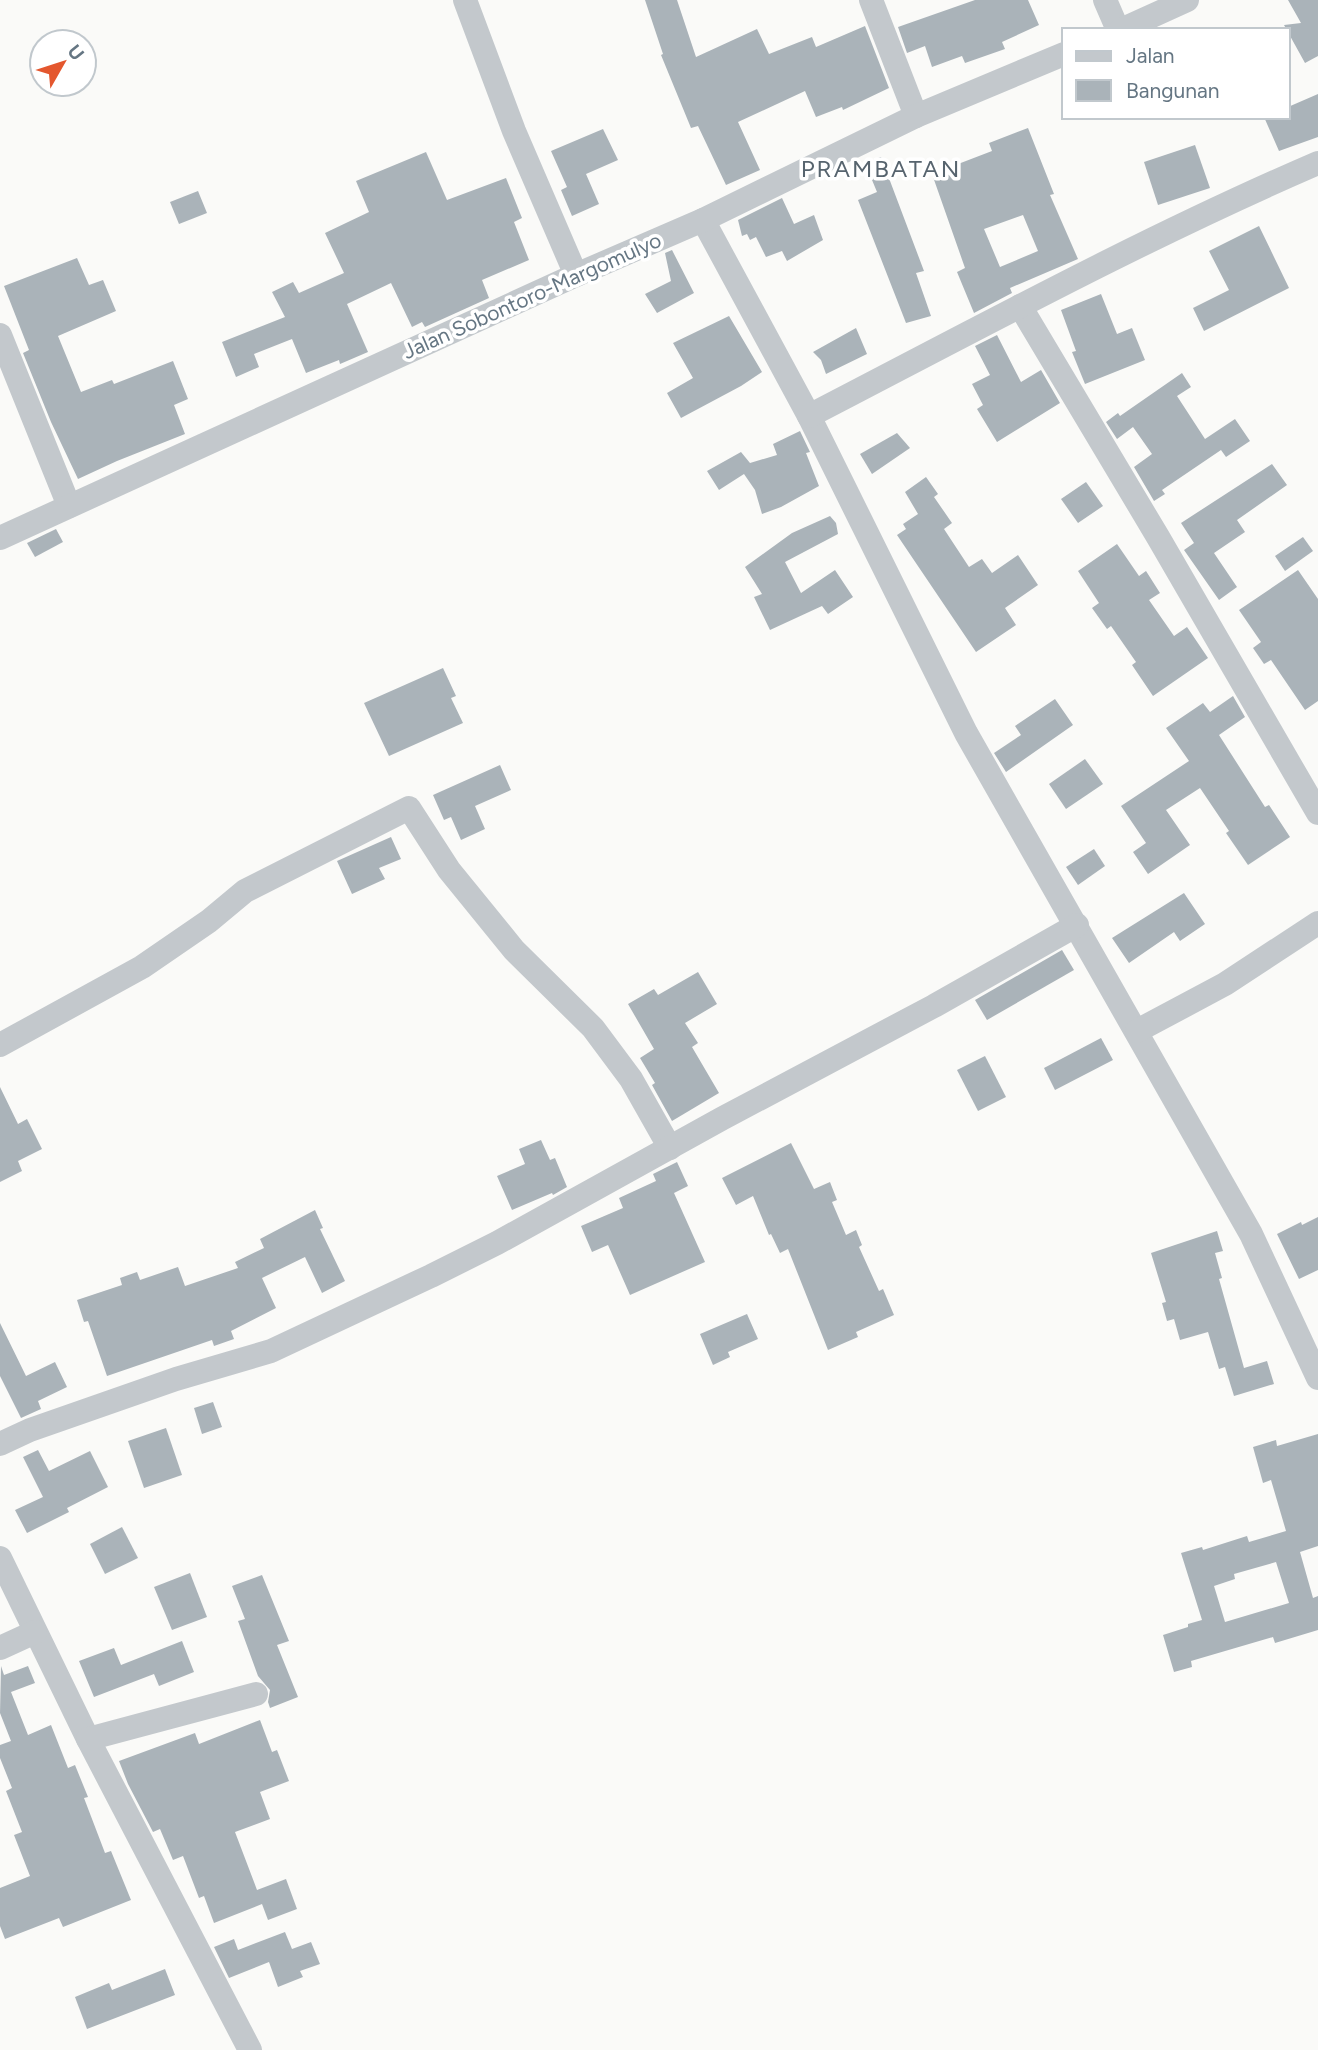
<svg xmlns="http://www.w3.org/2000/svg" width="1318" height="2050" viewBox="0 0 1318 2050" font-family="Figtree,sans-serif">
  <rect width="100%" height="100%" fill="#fafaf8"/>
  <g fill="#aab3b9" fill-rule="evenodd">
    <polygon points="645,0 677,0 696,57 757,29 769,54 812,37 816,47 865,26 889,88 843,110 842,107 816,117 805,91 738,122 760,170 726,185 698,126 691,128 661,55 663,54"/>
    <polygon points="975,0 1028,0 1039,25 1002,42 1005,49 965,63 962,56 932,67 925,46 907,53 898,27"/>
    <polygon points="1288,0 1318,0 1318,56 1305,63 1284,25 1301,23"/>
    <polygon points="1318,94 1318,137 1279,151 1264,117 1288,117 1288,107"/>
    <path d="M1028 128 1054 194 1050 195 1078 259 1010 288 1012 293 974 313 957 272 965 268 932 174 992 151 989 143ZM1023 215 1038 251 1000 267 984 229Z"/>
    <polygon points="603,129 618,160 586,174 599,204 572,216 561,190 567,187 551,151"/>
    <polygon points="1195,145 1210,188 1158,205 1144,162"/>
    <polygon points="426,152 447,200 506,178 522,218 514,222 529,260 482,280 489,298 425,327 422,322 412,327 391,283 347,304 368,352 340,364 339,360 306,373 292,339 254,354 259,367 236,377 222,342 285,317 272,292 293,282 299,293 344,273 325,233 369,212 356,181"/>
    <polygon points="881,157 924,271 916,273 931,316 906,323 858,200 877,192 865,163"/>
    <polygon points="198,191 207,213 179,224 170,202"/>
    <polygon points="782,198 794,224 814,215 823,240 787,261 782,251 766,257 756,237 750,240 747,234 742,236 738,220"/>
    <polygon points="1259,226 1289,288 1204,331 1193,308 1229,290 1209,251"/>
    <polygon points="672,250 694,293 657,313 645,294 671,281 665,253"/>
    <polygon points="77,258 89,285 103,280 116,311 58,336 81,392 112,380 114,384 173,361 188,399 174,405 185,434 117,461 78,479 51,422 23,353 29,350 4,286"/>
    <polygon points="1101,294 1117,334 1132,328 1145,360 1085,384 1072,352 1076,351 1061,310"/>
    <polygon points="729,316 762,372 741,386 681,418 667,393 693,378 673,343"/>
    <polygon points="856,328 867,354 826,374 821,360 813,352"/>
    <polygon points="997,335 1021,382 1041,370 1060,403 997,442 977,409 983,405 972,384 990,375 975,346"/>
    <polygon points="1182,373 1191,387 1177,396 1205,439 1235,419 1250,441 1226,457 1221,450 1162,490 1165,494 1154,501 1134,467 1152,454 1133,427 1117,439 1106,422 1118,413 1120,416"/>
    <polygon points="800,431 810,452 806,453 819,486 781,507 762,514 755,490 744,474 719,490 707,471 741,452 750,463 777,455 773,444"/>
    <polygon points="897,433 910,448 872,474 860,454"/>
    <polygon points="1272,464 1287,485 1237,520 1245,532 1214,553 1237,587 1219,600 1184,550 1194,543 1181,523"/>
    <polygon points="926,477 938,494 934,497 952,523 944,529 969,567 982,559 992,573 1018,555 1038,585 1005,608 1016,625 976,652 897,535 906,529 903,524 918,514 905,492"/>
    <polygon points="1086,482 1103,506 1078,523 1061,499"/>
    <polygon points="830,516 836,523 838,534 785,562 801,593 835,570 853,597 828,614 822,606 770,630 754,597 762,594 745,567 792,533"/>
    <polygon points="56,529 63,542 35,557 27,543"/>
    <polygon points="1303,537 1313,551 1285,571 1275,556"/>
    <polygon points="1117,544 1139,576 1146,571 1160,593 1149,600 1174,636 1187,627 1208,658 1153,696 1132,665 1136,662 1111,626 1107,629 1092,608 1099,603 1078,571"/>
    <polygon points="1298,570 1318,599 1318,701 1305,710 1271,660 1264,664 1253,648 1261,642 1239,610"/>
    <polygon points="443,668 456,696 451,698 463,723 389,756 364,703"/>
    <polygon points="1233,696 1245,717 1219,735 1265,807 1269,805 1290,837 1248,865 1226,833 1229,831 1200,788 1166,810 1190,845 1148,874 1133,852 1146,843 1121,806 1189,761 1166,728 1203,703 1210,712"/>
    <polygon points="1055,699 1073,725 1006,772 994,753 1021,735 1015,726"/>
    <polygon points="1085,759 1103,784 1066,809 1049,784"/>
    <polygon points="500,765 511,790 475,806 485,829 461,840 451,817 444,820 433,795"/>
    <polygon points="391,837 401,859 379,868 385,879 352,894 337,861"/>
    <polygon points="1094,849 1105,866 1078,885 1066,867"/>
    <polygon points="1184,893 1205,924 1180,941 1174,932 1129,963 1112,938"/>
    <polygon points="1062,950 1074,970 987,1020 975,1000"/>
    <polygon points="698,972 717,1004 685,1023 698,1043 692,1047 719,1093 672,1121 652,1085 655,1083 640,1058 654,1049 628,1004 654,989 658,995"/>
    <polygon points="1101,1038 1113,1060 1055,1090 1044,1068"/>
    <polygon points="985,1056 1006,1097 978,1111 957,1070"/>
    <polygon points="0,1087 18,1124 27,1119 42,1149 18,1161 22,1171 0,1182"/>
    <polygon points="541,1140 550,1160 555,1158 567,1187 553,1195 552,1193 512,1210 497,1176 525,1164 519,1149"/>
    <polygon points="791,1143 814,1189 830,1182 837,1200 832,1202 846,1235 856,1230 862,1245 859,1247 879,1291 883,1289 894,1315 856,1332 858,1337 828,1350 788,1249 780,1253 771,1234 769,1235 753,1196 736,1205 722,1178"/>
    <polygon points="677,1162 688,1186 674,1193 705,1262 630,1295 608,1245 592,1252 581,1226 623,1208 619,1198 656,1181 653,1174"/>
    <polygon points="315,1210 323,1228 320,1229 345,1281 322,1293 305,1257 262,1278 276,1308 231,1331 234,1339 214,1346 212,1340 107,1376 88,1321 84,1322 77,1300 122,1285 120,1278 137,1272 140,1280 178,1267 185,1286 238,1268 235,1262 264,1248 260,1239"/>
    <polygon points="1318,1217 1318,1270 1299,1279 1277,1234 1301,1222 1302,1225"/>
    <polygon points="1217,1231 1223,1251 1215,1253 1222,1278 1219,1279 1244,1368 1267,1361 1274,1384 1234,1396 1225,1367 1219,1369 1208,1332 1180,1340 1174,1319 1167,1321 1162,1303 1166,1302 1151,1253"/>
    <polygon points="747,1314 758,1339 728,1352 730,1357 713,1365 700,1334"/>
    <polygon points="0,1323 26,1376 55,1362 67,1387 38,1401 41,1409 21,1418 0,1376"/>
    <polygon points="213,1402 222,1427 202,1434 194,1408"/>
    <polygon points="166,1428 182,1475 144,1488 128,1441"/>
    <path d="M1318 1434V1546L1300 1552 1313 1598 1318 1596V1630L1275 1643 1273 1637 1191 1661 1192 1667 1174 1672 1163 1635 1188 1627V1624L1202 1620 1181 1553 1202 1547 1203 1550 1247 1536 1249 1542 1286 1531 1271 1480 1263 1483 1253 1447 1276 1440 1277 1446ZM1276 1562 1289 1603 1225 1622 1214 1586 1235 1579 1234 1574Z"/>
    <polygon points="38,1450 49,1471 90,1451 108,1487 67,1508 69,1512 27,1533 15,1510 43,1497 23,1457"/>
    <polygon points="122,1527 138,1558 105,1574 90,1544"/>
    <polygon points="190,1573 207,1617 172,1630 154,1587"/>
    <polygon points="262,1575 289,1641 277,1645 298,1697 270,1708 268,1702 270,1690 258,1676 238,1621 245,1619 232,1586"/>
    <polygon points="182,1641 194,1672 159,1686 154,1674 94,1697 79,1661 114,1648 121,1665"/>
    <polygon points="1,1666 4,1675 28,1666 35,1683 11,1692 28,1735 51,1725 68,1768 75,1765 88,1797 84,1798 105,1853 111,1851 131,1900 63,1927 59,1918 5,1939 0,1926 0,1888 30,1876 14,1835 22,1832 6,1791 12,1788 0,1758 0,1745 11,1741 0,1713"/>
    <polygon points="260,1720 272,1752 277,1750 289,1781 260,1792 270,1819 235,1832 257,1890 286,1879 297,1909 268,1920 262,1904 214,1923 204,1896 199,1898 183,1856 173,1860 160,1829 153,1832 128,1784 119,1761 195,1733 199,1744"/>
    <polygon points="285,1932 292,1949 311,1942 320,1964 300,1971 303,1977 278,1987 269,1962 229,1978 214,1947 234,1939 238,1950"/>
    <polygon points="165,1969 175,1995 87,2029 75,1997 109,1983 112,1990"/>
  </g>
  <g fill="none" stroke-linecap="round" stroke-linejoin="round">
    <g stroke="#c3c8cc" stroke-width="24">
      <polyline points="465,0 514,131 576,275"/>
      <polyline points="871,0 916,116"/>
      <polyline points="1105,0 1118,30"/>
      <polyline points="1121,30 1187,0"/>
      <polyline points="703,220 809,416 966,733 1251,1234 1318,1378"/>
      <polyline points="1020,306 1158,537 1318,813"/>
      <polyline points="0,335 69,506"/>
      <path d="M809 416C977 329 1144 238 1318 163"/>
      <polyline points="0,538 576,275 703,220 916,116 1064,54"/>
      <polyline points="1137,1031 1225,984 1318,923"/>
      <polyline points="0,1045 142,967 209,921 245,891 409,808 449,870 514,950 593,1028 631,1079 670,1148"/>
      <polyline points="0,1444 30,1430 176,1379 271,1351 431,1276 497,1243 723,1118 934,1006 1077,925"/>
      <polyline points="0,1558 88,1739 250,2050"/>
      <polyline points="0,1648 35,1632"/>
      <polyline points="88,1739 256,1694"/>
    </g>
  </g>
  <g text-anchor="middle" stroke-width="7" stroke-linejoin="round" paint-order="stroke">
    <g font-size="21" fill="#657683" stroke="#fff">
      <text transform="translate(532 296) rotate(-24)" y="7">Jalan Sobontoro-Margomulyo</text>
    </g>
    <g font-size="24" letter-spacing="2" fill="#57646e" stroke="#fff">
      <text x="881" y="177">PRAMBATAN</text>
    </g>
  </g>
  <rect x="1062" y="28" width="228" height="91" fill="#ffffff" stroke="#c1c8cd" stroke-width="2"/>
  <rect x="1076" y="51" width="35" height="10" fill="#c3c8cc" stroke="#c1c8cd" stroke-width="2"/>
  <text x="1126" y="63" font-size="21" fill="#657683">Jalan</text>
  <rect x="1076" y="80" width="35" height="21" fill="#aab3b9" stroke="#c1c8cd" stroke-width="2"/>
  <text x="1126" y="98" font-size="21" fill="#657683">Bangunan</text>
  <g transform="translate(63 63) rotate(51)"><circle r="33" fill="#ffffff" stroke="#c1c8cd" stroke-width="2"/>
  <path d="M0-5L12 26L0 18L-12 26Z" fill="#e4572e"/>
  <text y="-10" font-size="19" font-weight="bold" text-anchor="middle" fill="#657683">U</text>
  </g>
</svg>
